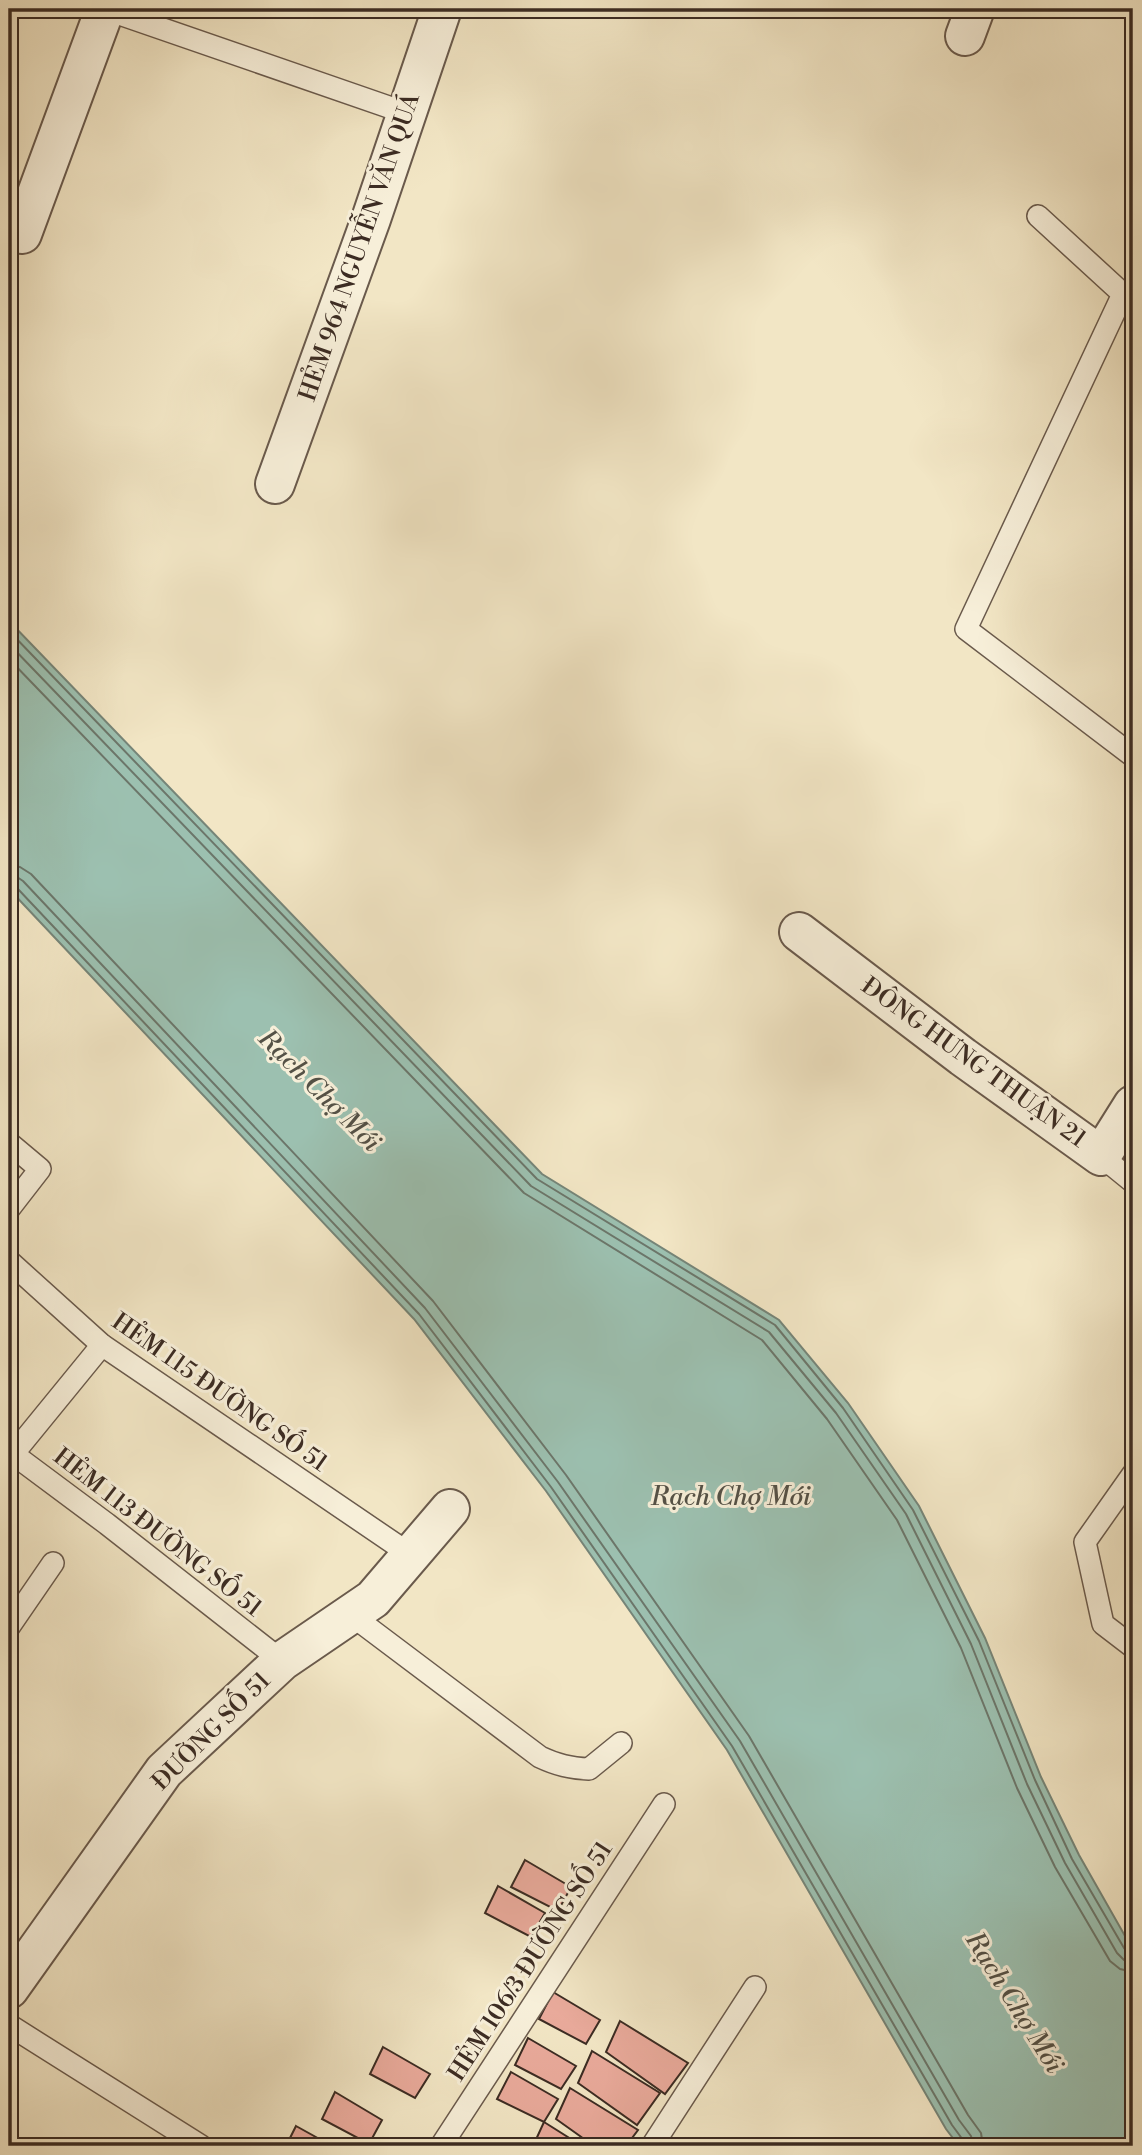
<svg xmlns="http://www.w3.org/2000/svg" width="1142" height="2155" viewBox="0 0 1142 2155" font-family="'Libre Bodoni',serif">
  <rect width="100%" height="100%" fill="#f2e6c5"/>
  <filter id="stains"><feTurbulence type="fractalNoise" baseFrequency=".00286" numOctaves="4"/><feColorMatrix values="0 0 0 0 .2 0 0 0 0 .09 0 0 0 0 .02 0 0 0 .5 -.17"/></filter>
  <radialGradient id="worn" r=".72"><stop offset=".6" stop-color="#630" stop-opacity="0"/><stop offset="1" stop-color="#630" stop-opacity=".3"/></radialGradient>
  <polygon fill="#9cc0b0" stroke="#768578" stroke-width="2" points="9,621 542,1174 779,1320 848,1403 919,1506 985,1638 1041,1777 1079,1855 1133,1950 1133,2146 959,2146 946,2129 727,1750 546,1491 414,1319 9,889"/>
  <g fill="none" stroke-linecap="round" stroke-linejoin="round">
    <g stroke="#6c766a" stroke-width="2">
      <polyline points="9,631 537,1179 775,1325 843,1408 913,1510 979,1641 1035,1780 1072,1859 1124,1948 1128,1952 1133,1952"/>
      <polyline points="9,644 531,1186 769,1332 836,1413 906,1514 971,1644 1027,1784 1065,1863 1117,1953 1124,1960 1133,1961"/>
      <polyline points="9,659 524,1193 762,1340 827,1419 897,1520 961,1648 1017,1788 1055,1867 1110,1961 1120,1969 1133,1972"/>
      <polyline points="9,866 20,867 31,874 433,1301 566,1475 749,1736 968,2115 981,2133 983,2146"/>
      <polyline points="9,876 17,877 23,881 425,1308 558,1482 740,1741 959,2120 971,2136 973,2146"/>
      <polyline points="9,885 17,888 419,1314 551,1487 732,1746 952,2125 963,2140 964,2146"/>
    </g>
  </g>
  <g fill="#e9aa9b" stroke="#3c2c23" stroke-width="2">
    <polygon points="525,1860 571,1887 558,1911 511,1887"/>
    <polygon points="498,1886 545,1913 531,1937 485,1913"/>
    <polygon points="553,1992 600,2020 586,2044 539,2019"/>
    <polygon points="620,2021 688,2063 665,2094 606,2052"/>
    <polygon points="528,2038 576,2066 561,2089 515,2065"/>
    <polygon points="383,2047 430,2074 415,2098 370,2074"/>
    <polygon points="592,2051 660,2093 637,2125 578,2083"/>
    <polygon points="511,2072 558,2099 544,2122 497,2099"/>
    <polygon points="570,2088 638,2130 626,2146 594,2146 556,2119"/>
    <polygon points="335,2092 382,2120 369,2144 322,2119"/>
    <polygon points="544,2122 582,2146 533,2146"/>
    <polygon points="296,2126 332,2146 286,2146"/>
  </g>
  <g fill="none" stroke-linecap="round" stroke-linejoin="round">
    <defs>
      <g id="lane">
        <polyline points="105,9 406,113"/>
        <polyline points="1038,216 1123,294 966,629 1133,756"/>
        <polyline points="9,1143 40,1169 9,1209"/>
        <polyline points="1101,1156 1133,1182"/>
        <polyline points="9,1261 102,1345 411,1555"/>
        <polyline points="102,1345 13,1454 107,1524 282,1661"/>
        <polyline points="1133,1474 1085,1542 1103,1624 1133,1647"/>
        <path d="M350 1614 540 1757C557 1765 570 1768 589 1769L621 1743"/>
        <polyline points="9,1627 53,1563"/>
        <polyline points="9,2025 201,2146"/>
        <polyline points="441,2146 664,1804"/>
        <polyline points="652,2146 755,1987"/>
      </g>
      <g id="street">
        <polyline points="965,36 975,9"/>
        <polyline points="22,234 105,9"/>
        <polyline points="275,484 371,219 442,9"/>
        <polyline points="799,932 963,1057 1101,1156 1133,1105"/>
        <polyline points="9,1989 164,1771 282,1661 373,1599 450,1509"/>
      </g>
    </defs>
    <use href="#lane" stroke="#6a5a4c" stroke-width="24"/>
    <use href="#street" stroke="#6a5a4c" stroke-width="42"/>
    <use href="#lane" stroke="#f7efd9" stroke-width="21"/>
    <use href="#street" stroke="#f7efd9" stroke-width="38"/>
  </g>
  <g text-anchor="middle" stroke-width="6" stroke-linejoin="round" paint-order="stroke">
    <g font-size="24" fill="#3c2c23" stroke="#f7efd9">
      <text transform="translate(359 247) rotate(-71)" y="8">HẺM 964 NGUYỄN VĂN QUÁ</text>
      <text transform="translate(974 1062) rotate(36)" y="8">ĐÔNG HƯNG THUẬN 21</text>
      <text transform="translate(220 1392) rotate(35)" y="8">HẺM 115 ĐƯỜNG SỐ 51</text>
      <text transform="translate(158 1532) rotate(38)" y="8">HẺM 113 ĐƯỜNG SỐ 51</text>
      <text transform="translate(211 1731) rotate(-45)" y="8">ĐƯỜNG SỐ 51</text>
      <text transform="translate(530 1961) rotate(-57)" y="8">HẺM 106/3 ĐƯỜNG SỐ 51</text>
    </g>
    <g font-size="26" font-style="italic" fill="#545146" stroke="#f7efd9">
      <text transform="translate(320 1090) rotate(45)" y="9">Rạch Chợ Mới</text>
      <text x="731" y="1505">Rạch Chợ Mới</text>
      <text transform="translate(1015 2002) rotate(58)" y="9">Rạch Chợ Mới</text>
    </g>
  </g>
  <rect width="1142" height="2155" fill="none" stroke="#f2e6c5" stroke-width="35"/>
  <rect x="10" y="10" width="1121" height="2134" fill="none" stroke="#3c2c23" stroke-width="3.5"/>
  <rect x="18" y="18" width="1107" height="2120" fill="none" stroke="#3c2c23" stroke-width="2"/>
  <rect width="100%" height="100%" filter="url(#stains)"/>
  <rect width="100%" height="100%" fill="url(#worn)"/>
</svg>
